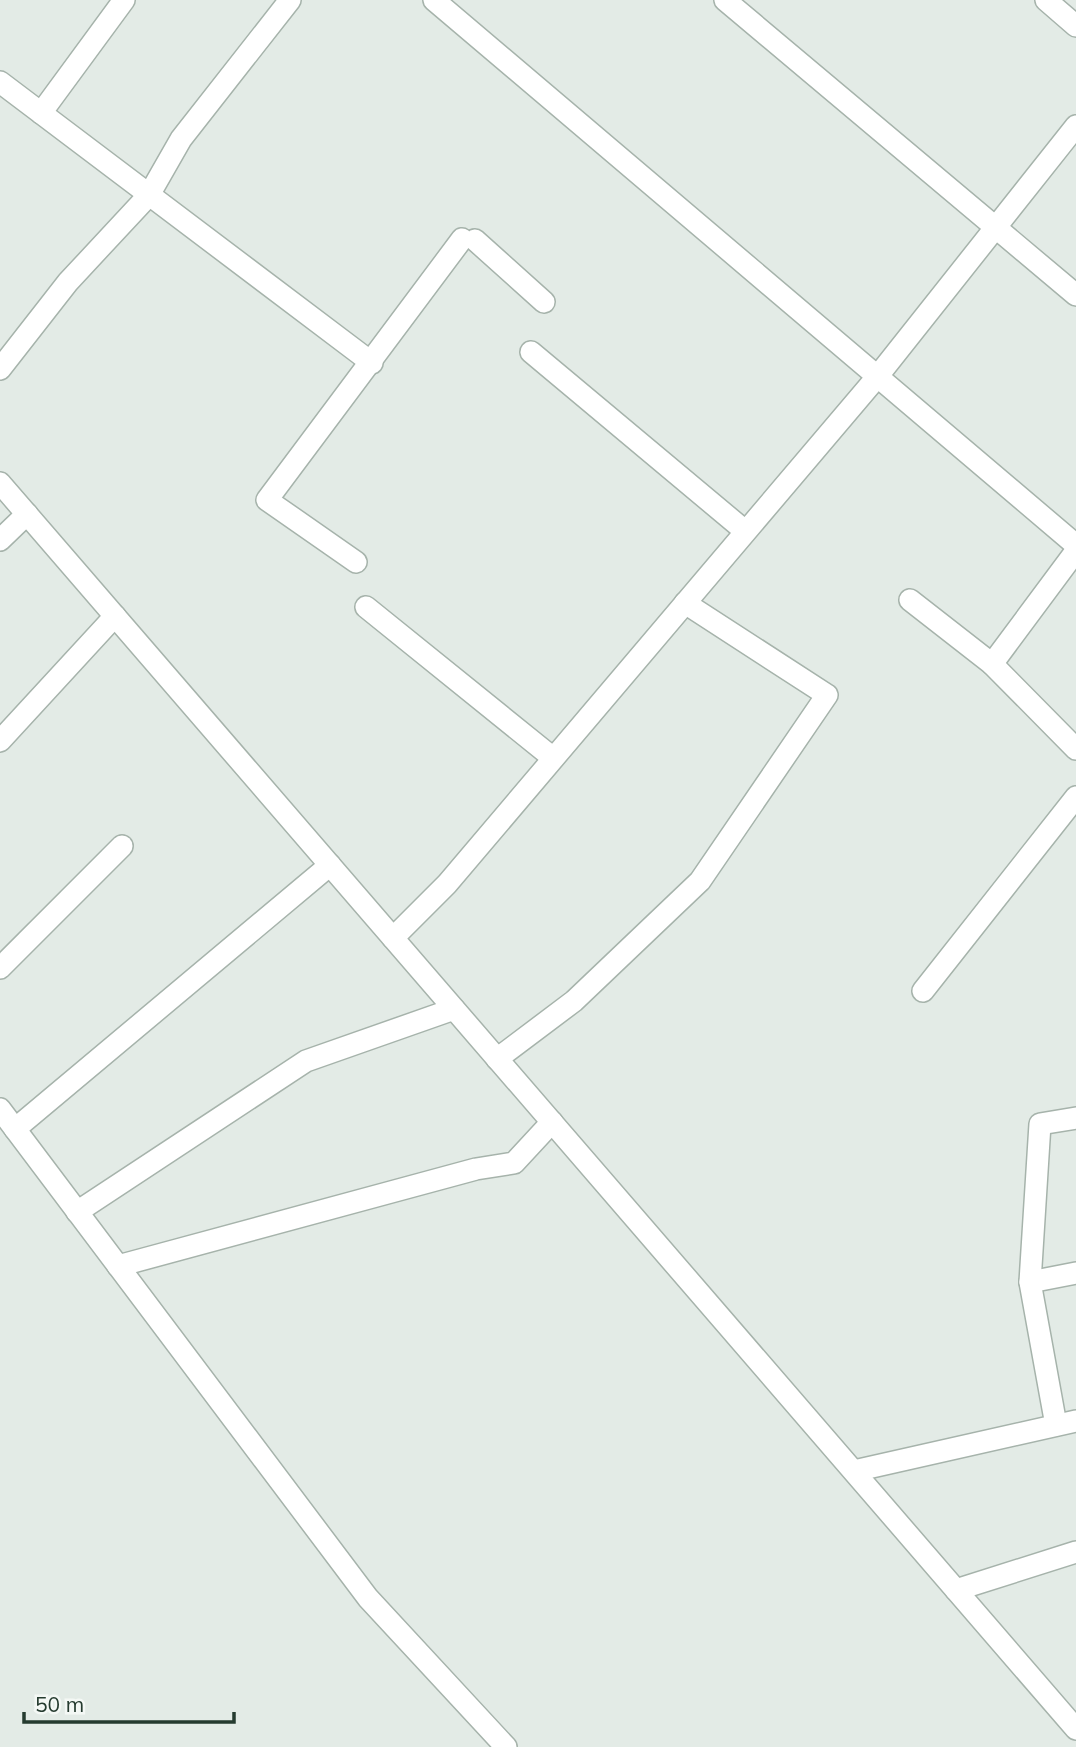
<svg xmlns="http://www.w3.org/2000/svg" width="1076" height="1747" viewBox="0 0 1076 1747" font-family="Mulish,sans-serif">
  <rect width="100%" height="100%" fill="#e3ebe6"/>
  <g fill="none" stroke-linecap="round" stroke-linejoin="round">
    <defs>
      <g id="minor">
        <polyline points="434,0 1076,545"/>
        <polyline points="725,0 1076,295"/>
        <polyline points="1046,0 1076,26"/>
        <polyline points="0,82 372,363"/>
        <polyline points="41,113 124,0"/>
        <polyline points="475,240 544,302"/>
        <polyline points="531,352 745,531"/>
        <polyline points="0,369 68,282 149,195 181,139 290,0"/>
        <polyline points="0,483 1076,1729"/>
        <polyline points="0,540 27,514"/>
        <polyline points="356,562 267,500 462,239"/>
        <polyline points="910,600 992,664 1076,551"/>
        <polyline points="366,607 553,758"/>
        <polyline points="992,664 1076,749"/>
        <polyline points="0,741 115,616"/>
        <polyline points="393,938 447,884 877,377 1076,126"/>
        <polyline points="0,968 122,846"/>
        <polyline points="923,991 1076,797"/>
        <polyline points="497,1059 574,1001 700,881 827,695 685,603"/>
        <polyline points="0,1109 368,1598 506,1747"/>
        <polyline points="15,1129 330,865"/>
        <polyline points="77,1212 306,1061 454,1009"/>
        <polyline points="118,1266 476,1169 514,1163 552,1122"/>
        <polyline points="1030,1282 1076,1273"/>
        <polyline points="1056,1425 1030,1282 1040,1124 1076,1118"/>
        <polyline points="854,1471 1076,1421"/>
        <polyline points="956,1590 1076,1552"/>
      </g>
    </defs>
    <use href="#minor" stroke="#a6b3ab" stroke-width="24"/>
    <use href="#minor" stroke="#fff" stroke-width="21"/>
  </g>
  <path d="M24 1712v10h210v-10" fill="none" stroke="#253b2f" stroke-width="3.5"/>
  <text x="35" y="1712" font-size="21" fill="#253b2f" stroke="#f4f8f5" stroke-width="5" paint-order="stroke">50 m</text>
</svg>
